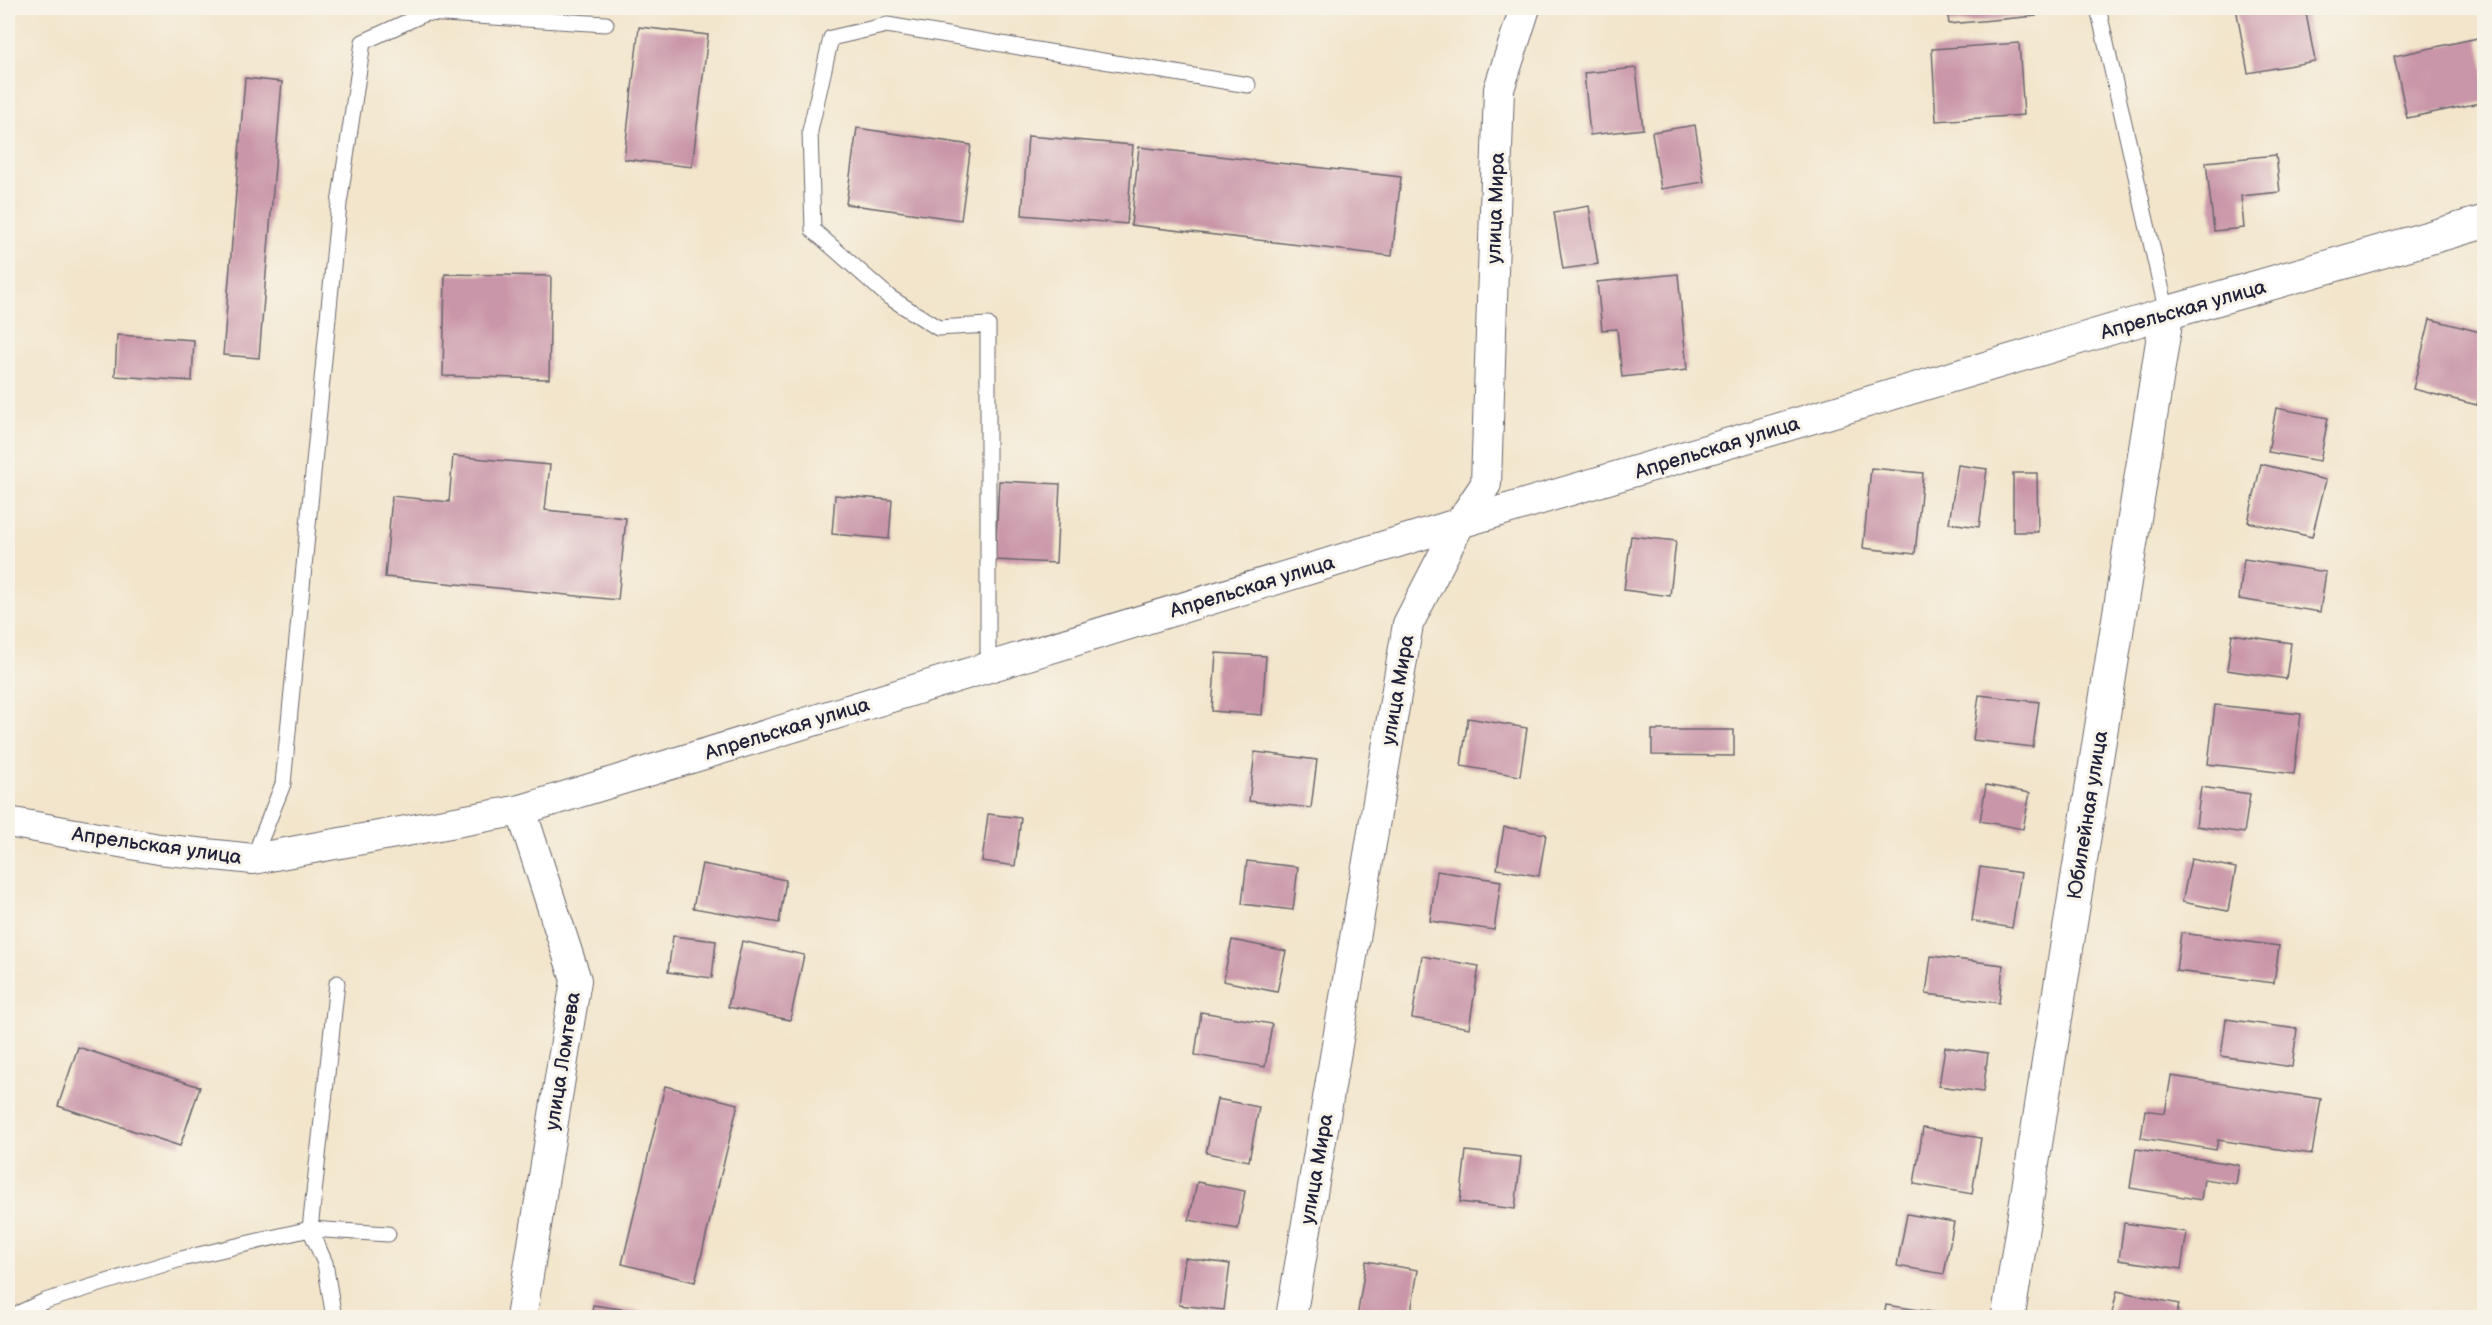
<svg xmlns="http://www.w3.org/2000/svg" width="2492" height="1325" viewBox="0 0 2492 1325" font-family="'Balsamiq Sans',sans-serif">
  <rect width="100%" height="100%" fill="#f7f3e8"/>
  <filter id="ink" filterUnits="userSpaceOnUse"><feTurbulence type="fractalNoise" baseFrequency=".0167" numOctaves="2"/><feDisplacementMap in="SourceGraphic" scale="12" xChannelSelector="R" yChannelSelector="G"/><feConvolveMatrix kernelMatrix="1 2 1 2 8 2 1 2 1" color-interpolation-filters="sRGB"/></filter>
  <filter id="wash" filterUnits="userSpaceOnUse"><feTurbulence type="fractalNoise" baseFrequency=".008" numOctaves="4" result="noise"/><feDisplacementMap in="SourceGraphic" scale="24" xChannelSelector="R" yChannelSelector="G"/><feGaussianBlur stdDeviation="1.35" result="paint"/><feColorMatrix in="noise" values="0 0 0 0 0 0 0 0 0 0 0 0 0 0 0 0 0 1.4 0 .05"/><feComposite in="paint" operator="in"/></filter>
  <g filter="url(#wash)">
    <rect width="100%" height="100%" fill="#f2e5cb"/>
    <g id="blocks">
      <g fill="#c995a8">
        <polygon points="1947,8 2035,8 2036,16 1949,24"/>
        <polygon points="2236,8 2305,8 2315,61 2248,73"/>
        <polygon points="639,27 708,35 692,167 624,159"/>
        <polygon points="2478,38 2484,68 2484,102 2407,118 2394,56"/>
        <polygon points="2019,43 2024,115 1936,121 1932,49"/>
        <polygon points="1636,68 1643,129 1590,135 1584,73"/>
        <polygon points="245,78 282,82 259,358 223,355"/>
        <polygon points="1695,125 1704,182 1661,189 1652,132"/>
        <polygon points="857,128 971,145 961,220 846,204"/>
        <polygon points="1028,136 1133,145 1127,224 1022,215"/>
        <polygon points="1139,147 1401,177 1392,256 1131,225"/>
        <polygon points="2276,155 2280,192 2241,196 2244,228 2214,231 2206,162"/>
        <polygon points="1589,206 1598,264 1563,269 1554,212"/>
        <polygon points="445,274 551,276 549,379 443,376"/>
        <polygon points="1678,274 1687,370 1622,377 1617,329 1602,330 1597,282"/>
        <polygon points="2430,319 2484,333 2484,374 2477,405 2413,389"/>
        <polygon points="117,335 194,340 192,381 115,376"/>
        <polygon points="2276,408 2328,418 2320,461 2268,452"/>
        <polygon points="453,456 550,465 545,510 626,518 618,600 385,577 392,496 449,502"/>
        <polygon points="2261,464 2326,480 2312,537 2248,522"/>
        <polygon points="1958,465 1987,469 1979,527 1949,523"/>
        <polygon points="1871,468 1923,473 1915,554 1863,548"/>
        <polygon points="2013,473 2037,473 2038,532 2013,532"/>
        <polygon points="999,481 1060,484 1056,563 995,560"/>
        <polygon points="835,495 892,500 889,539 832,534"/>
        <polygon points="1631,536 1676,541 1670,596 1624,590"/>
        <polygon points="2244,559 2326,572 2320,612 2239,599"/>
        <polygon points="2232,634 2291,643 2286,679 2227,670"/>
        <polygon points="1216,653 1266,656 1262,715 1212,711"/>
        <polygon points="1979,695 2039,702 2033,747 1973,740"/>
        <polygon points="2215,705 2301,714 2294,774 2208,764"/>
        <polygon points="1468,718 1527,728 1520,776 1461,766"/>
        <polygon points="1652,730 1734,730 1734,756 1652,755"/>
        <polygon points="1255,752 1317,760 1311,808 1249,801"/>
        <polygon points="1986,785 2030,793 2023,829 1980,821"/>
        <polygon points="2201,787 2250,794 2244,833 2196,826"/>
        <polygon points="988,814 1021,818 1015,866 982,861"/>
        <polygon points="1504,827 1546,834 1539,876 1497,869"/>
        <polygon points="2191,859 2236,868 2228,911 2182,902"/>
        <polygon points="1247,861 1298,867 1293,910 1242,904"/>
        <polygon points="702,864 786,880 779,923 693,908"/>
        <polygon points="1980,867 2021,873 2012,928 1972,921"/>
        <polygon points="1437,871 1501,881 1494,930 1430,921"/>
        <polygon points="2181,933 2279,946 2274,983 2176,971"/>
        <polygon points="673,936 716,941 712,978 668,972"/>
        <polygon points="1232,940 1286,951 1277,992 1223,981"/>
        <polygon points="742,941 804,955 790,1020 728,1007"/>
        <polygon points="1422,956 1479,966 1469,1028 1412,1018"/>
        <polygon points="1931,956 2003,965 1999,1003 1926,994"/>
        <polygon points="1201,1012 1272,1024 1265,1067 1195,1055"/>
        <polygon points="2226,1019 2297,1029 2292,1067 2221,1056"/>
        <polygon points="78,1047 200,1087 180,1146 58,1106"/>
        <polygon points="1945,1047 1988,1053 1983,1092 1939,1086"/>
        <polygon points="2171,1076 2321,1099 2312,1154 2218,1140 2216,1150 2141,1138 2145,1110 2165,1113"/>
        <polygon points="665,1086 738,1104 695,1282 622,1264"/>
        <polygon points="1217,1099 1259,1107 1249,1161 1206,1153"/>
        <polygon points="1923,1128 1981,1138 1972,1194 1914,1184"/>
        <polygon points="2136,1149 2239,1165 2236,1184 2204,1179 2201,1200 2130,1188"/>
        <polygon points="1466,1151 1521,1157 1515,1209 1460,1202"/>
        <polygon points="1197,1182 1245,1191 1238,1229 1189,1220"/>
        <polygon points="1907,1214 1954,1222 1944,1274 1897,1266"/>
        <polygon points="2124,1223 2187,1232 2181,1269 2119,1260"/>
        <polygon points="1185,1258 1230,1264 1224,1310 1179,1305"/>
        <polygon points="1366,1261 1418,1270 1410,1318 1357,1318"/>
        <polygon points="2117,1291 2179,1304 2176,1318 2111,1318"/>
        <polygon points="593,1305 649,1313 648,1318 591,1318"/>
        <polygon points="1886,1305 1938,1313 1938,1318 1884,1318"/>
      </g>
    </g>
  </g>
  <g filter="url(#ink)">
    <use href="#blocks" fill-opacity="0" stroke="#6b666d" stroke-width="1.5"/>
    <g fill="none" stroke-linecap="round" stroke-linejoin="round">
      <defs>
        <g id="service">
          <polyline points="2098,8 2167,313"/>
          <polyline points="988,666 988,325 938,328 889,297 813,230 810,131 831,38 887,25 1248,85"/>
          <polyline points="253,859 283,784 339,204 363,42 426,13 606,24"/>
          <polyline points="8,1318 45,1301 181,1259 310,1229 388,1234"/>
          <polyline points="334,1318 325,1263 310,1229 337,983"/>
        </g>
        <g id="minor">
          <polyline points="8,822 159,849 253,859 521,810 1460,523 2167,313"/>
          <polyline points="521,1318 576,980 521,810"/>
          <polyline points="1291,1318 1408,624 1460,523 1486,484 1499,89 1525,8"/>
        </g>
        <polyline id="tertiary" points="2008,1318 2167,313 2484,222"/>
      </defs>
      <use href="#service" stroke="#6b666d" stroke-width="17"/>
      <use href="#minor" stroke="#6b666d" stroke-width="32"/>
      <use href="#tertiary" stroke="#6b666d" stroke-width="35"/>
      <use href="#service" stroke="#fff" stroke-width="15"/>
      <use href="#minor" stroke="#fff" stroke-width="30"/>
      <use href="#tertiary" stroke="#fff" stroke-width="33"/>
    </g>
  </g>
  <g text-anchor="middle" stroke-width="6" stroke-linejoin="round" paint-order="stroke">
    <g font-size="20" fill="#22223b" stroke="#f7f3e8">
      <text transform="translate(1495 208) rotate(-88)" y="7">улица Мира</text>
      <text transform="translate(2183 309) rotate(-16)" y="7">Апрельская улица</text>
      <text transform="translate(1717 447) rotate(-17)" y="7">Апрельская улица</text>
      <text transform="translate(1252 586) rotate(-17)" y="7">Апрельская улица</text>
      <text transform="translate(1397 690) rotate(-80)" y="7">улица Мира</text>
      <text transform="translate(787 728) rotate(-17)" y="7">Апрельская улица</text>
      <text transform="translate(2087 815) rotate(-81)" y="7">Юбилейная улица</text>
      <text transform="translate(157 845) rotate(8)" y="7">Апрельская улица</text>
      <text transform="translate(562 1061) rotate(-81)" y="7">улица Ломтева</text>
      <text transform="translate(1316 1169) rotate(-80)" y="7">улица Мира</text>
    </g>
  </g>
  <rect width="2492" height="1325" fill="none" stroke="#f7f3e8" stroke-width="30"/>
</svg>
